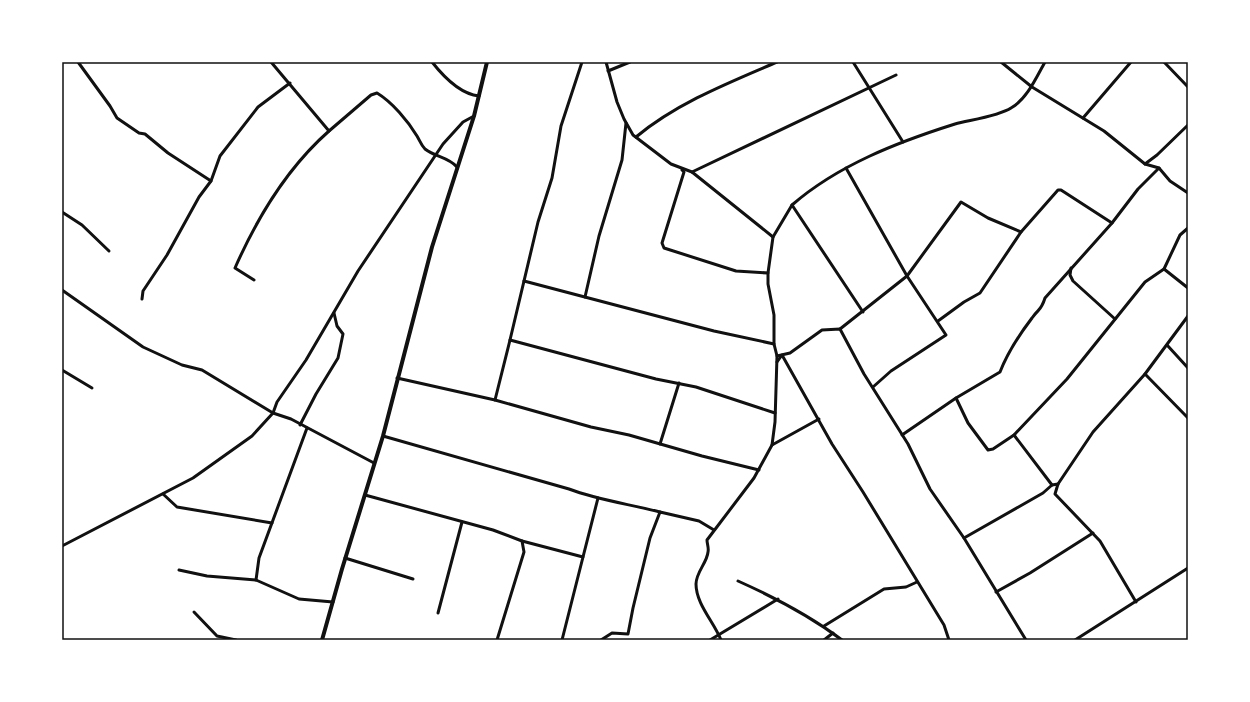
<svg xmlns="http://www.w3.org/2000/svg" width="1250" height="702" viewBox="0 0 1250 702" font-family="Raleway,sans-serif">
  <rect width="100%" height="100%" fill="#fff"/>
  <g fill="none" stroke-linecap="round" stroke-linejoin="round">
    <g stroke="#111" stroke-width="3">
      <polyline points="78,62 110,106 117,118 139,133 145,134 168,153 211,181"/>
      <path d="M271 62 329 131 371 95 377 93C392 102 408 121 417 136 420 141 421 145 425 149 435 157 448 157 457 167"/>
      <path d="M432 62C443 76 460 94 479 96"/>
      <polyline points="606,62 617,102 624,119 633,135 671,164 692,172 773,237"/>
      <polyline points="853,62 903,142"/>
      <polyline points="1001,62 1032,87 1104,131 1145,164 1159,168 1170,181 1188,193"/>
      <polyline points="1164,62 1188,87"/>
      <polyline points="608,71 630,62"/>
      <polyline points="1083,118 1131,62"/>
      <path d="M636 137C677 103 728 83 777 62"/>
      <polyline points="1145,164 1157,155 1188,125"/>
      <polyline points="846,168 907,276 946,335 891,371 873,387"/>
      <polyline points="682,170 684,172 662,243 664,248 736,271 768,273"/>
      <polyline points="692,172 896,75"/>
      <path d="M792 205C838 165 898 142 955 124 970 120 999 116 1011 108 1027 99 1036 78 1045 62"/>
      <polyline points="62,212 82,225 109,251"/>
      <polyline points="1188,228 1180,235 1164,269 1188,288"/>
      <polyline points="1071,268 1070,275 1073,281 1115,319"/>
      <path d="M254 280 235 268C257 218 287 168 329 131"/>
      <polyline points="524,281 714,331 774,344"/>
      <polyline points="62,290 143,347 182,365 202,370 273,413 291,419 374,463"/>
      <polyline points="585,297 599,236 622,160 626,123"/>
      <polyline points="142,299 143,291 167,255 199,197 211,181 220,156 258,107 290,83"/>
      <polyline points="1188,316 1145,374 1188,418"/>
      <polyline points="938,321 964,302 980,293 1021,232 1058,190 1061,190 1112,223"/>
      <polyline points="840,329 907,276 961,202 988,218 1021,232"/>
      <polyline points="510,340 538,222 552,178 561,126 582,62"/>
      <polyline points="1167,345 1188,368"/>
      <polyline points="777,356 790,353 822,330 840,329 864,374 908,444 930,489 964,538 1026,640"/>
      <polyline points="777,362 782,355 832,444 863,492 944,625 949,640"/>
      <polyline points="62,370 92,388"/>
      <polyline points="397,378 495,400 510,340 656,379 696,387 775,413"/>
      <polyline points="495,400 591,427 629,435 702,456 759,470"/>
      <polyline points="300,425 316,394 338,358 343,334 337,326 334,313"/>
      <polyline points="902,435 956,398"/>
      <path d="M1014 435 993 449 988 450 968 423 956 398 1000 372C1008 352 1019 335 1032 318 1039 308 1041 311 1045 298L1112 223 1138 189 1159 168"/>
      <path d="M383 436 569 489C598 500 629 504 660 512"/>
      <polyline points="660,444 679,383"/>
      <polyline points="772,445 819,419"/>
      <polyline points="1052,485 1014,435 1067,379 1145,282 1164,269"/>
      <polyline points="163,494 177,507 272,523"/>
      <polyline points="365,495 493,530 522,541 524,552 497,640"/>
      <polyline points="964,538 1043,493 1052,485 1058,484"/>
      <polyline points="522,541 583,557 562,640"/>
      <polyline points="62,546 193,478 252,436 273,413 277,402 306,360 358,271 443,144 463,122 474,116"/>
      <polyline points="583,557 598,498"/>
      <polyline points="345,558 413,579"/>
      <polyline points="179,570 207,576 256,580 299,599 333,602"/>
      <polyline points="256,580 259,558 307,428"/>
      <path d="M738 581C776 598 809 615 842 640"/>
      <polyline points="996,592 1030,573 1093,533"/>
      <polyline points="1136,602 1100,541 1055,494 1058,484 1093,432 1145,374"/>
      <polyline points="194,612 217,636 236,640"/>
      <polyline points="438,613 462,522"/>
      <polyline points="824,626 884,589 906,587 917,582"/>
      <polyline points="601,640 612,633 628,634 633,608 650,538 660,512 699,521 714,530"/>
      <polyline points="710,640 778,599"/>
      <path d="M721 640C714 622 696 604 696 584 696 572 707 563 708 552 709 548 707 544 707 540L754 478 772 445 775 422 777 356 774 344V315L768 284V273L773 237 792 205 863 312"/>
      <polyline points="824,640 833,633"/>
      <polyline points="1075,640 1188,568"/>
    </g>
    <polyline stroke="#111" stroke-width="4" points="322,640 342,569 383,436 432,247 474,116 487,62"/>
  </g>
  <rect width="1250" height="702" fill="none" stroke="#ffffff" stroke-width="126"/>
  <rect x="63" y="63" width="1124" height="576" fill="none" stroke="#111" stroke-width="1.5"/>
</svg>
